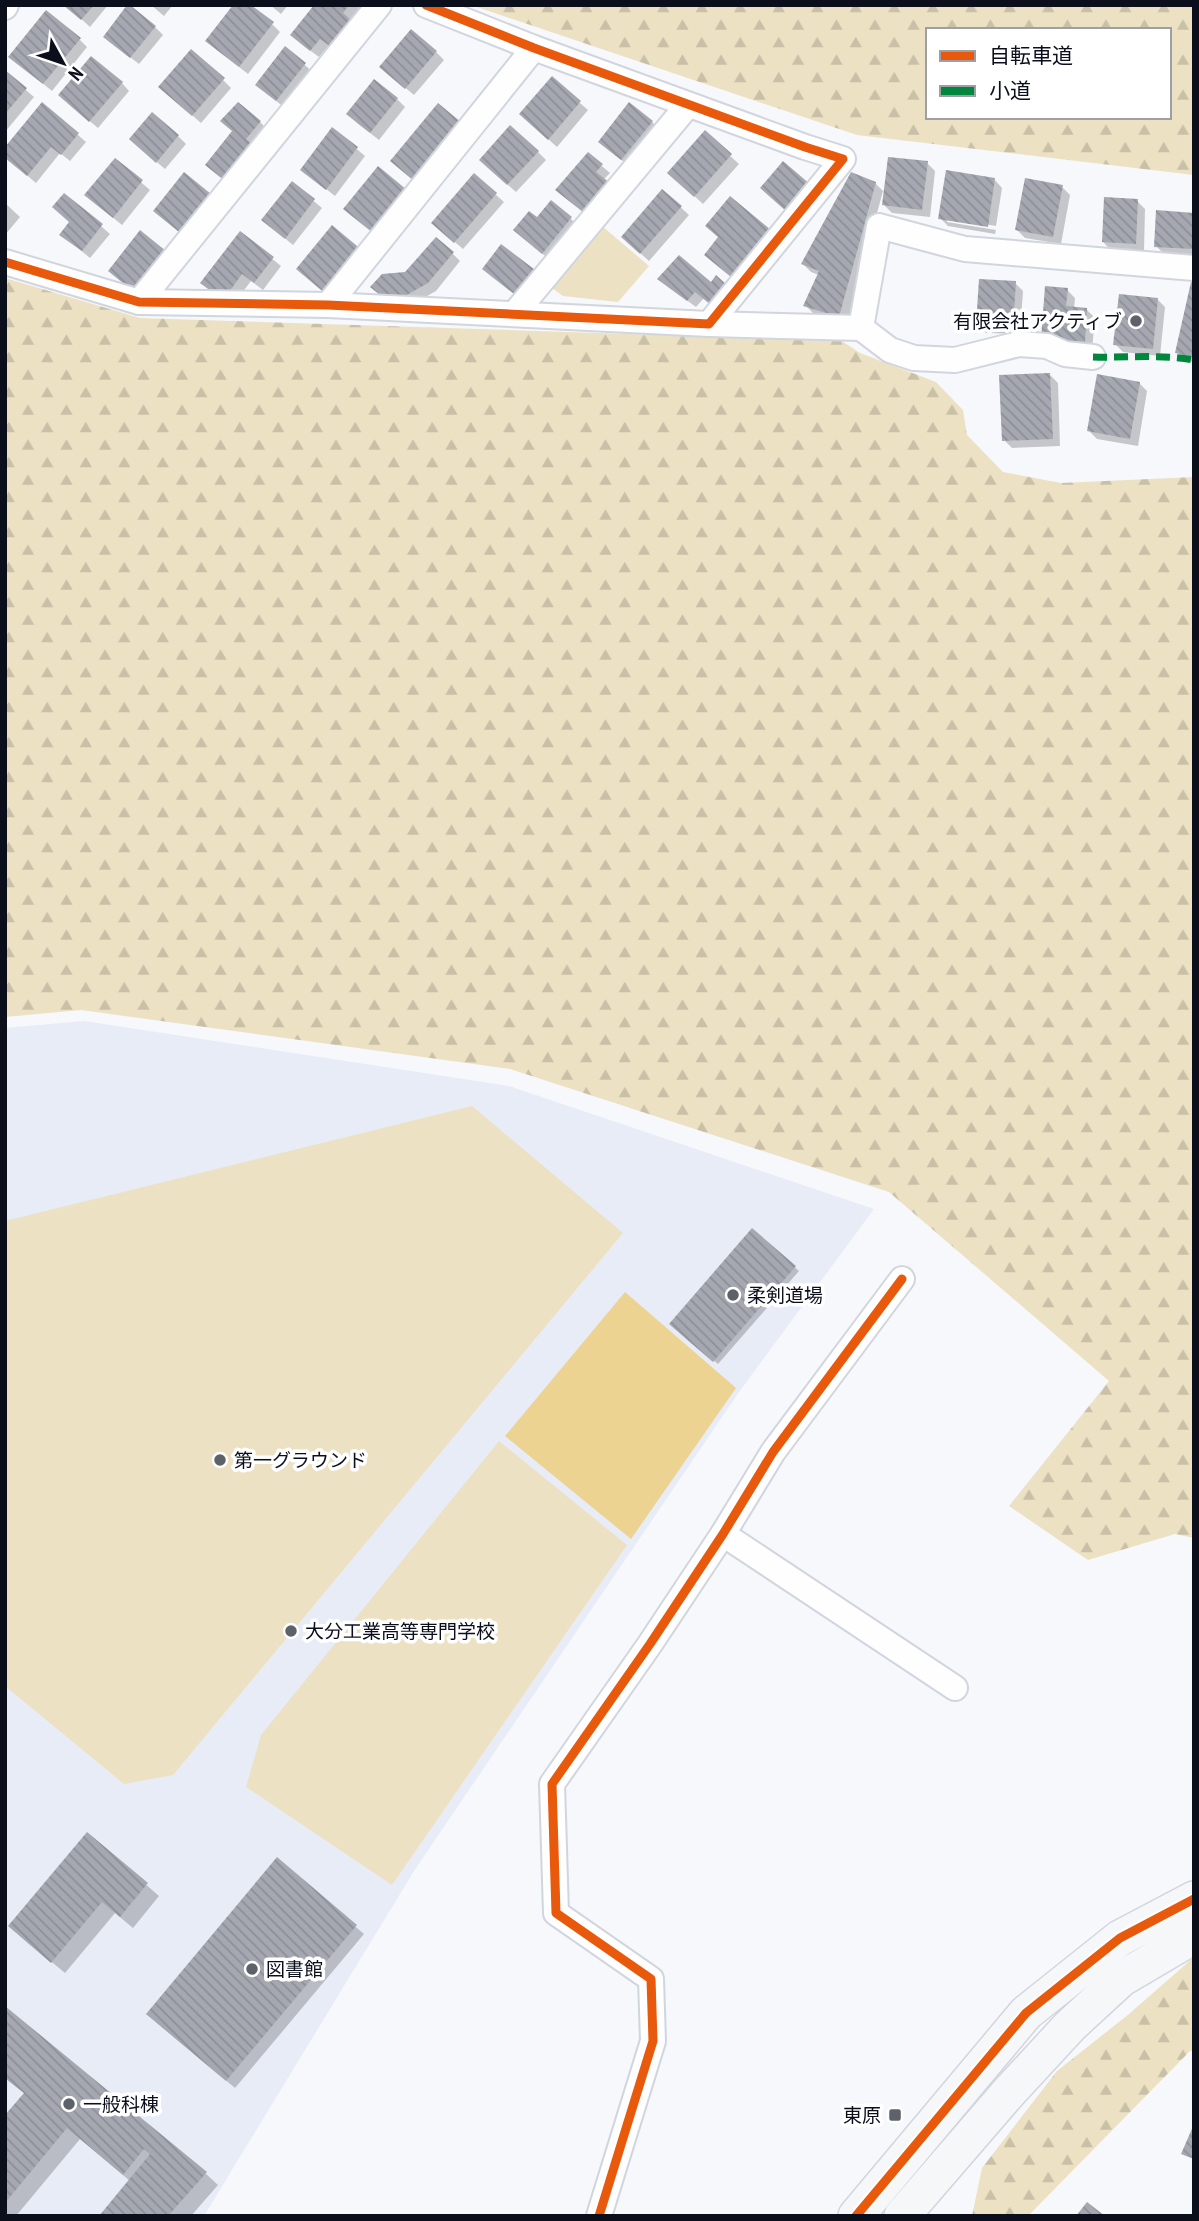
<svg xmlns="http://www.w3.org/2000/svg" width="1199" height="2221" viewBox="0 0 1199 2221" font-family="'PT Sans Narrow','Noto Sans JP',sans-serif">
  <defs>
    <pattern id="forest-firs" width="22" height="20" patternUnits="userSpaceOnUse" patternTransform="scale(1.75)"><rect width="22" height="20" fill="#ece1c3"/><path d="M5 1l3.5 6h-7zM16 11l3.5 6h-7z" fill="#c9c0a7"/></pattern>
    <pattern id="building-back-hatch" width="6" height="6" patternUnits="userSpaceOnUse" patternTransform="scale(1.75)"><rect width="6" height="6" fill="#a5a8b0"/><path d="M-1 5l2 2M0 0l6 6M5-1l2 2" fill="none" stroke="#8d8f97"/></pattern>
  </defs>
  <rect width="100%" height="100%" fill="#f6f8fc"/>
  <polygon fill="#e8ecf7" points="84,1021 509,1086 874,1209 739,1392 414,1871 204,2216 5,2216 5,1028"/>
  <g fill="#ece1c3">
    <polygon points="602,226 649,266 618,302 563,296 548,285"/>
    <polygon points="472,1106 623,1233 173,1775 124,1784 5,1686 5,1221"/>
    <polygon points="499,1441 627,1545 392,1885 246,1787 261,1735"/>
  </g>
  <g fill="url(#forest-firs)" fill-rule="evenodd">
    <path d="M471 5H1194V175L857 135ZM928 30H1169V117H928Z"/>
    <polygon points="5,278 140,318 842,341 860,353 936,382 963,410 967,435 1003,472 1061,483 1194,477 1194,1538 1175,1534 1088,1560 1009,1506 1109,1381 889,1192 510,1069 81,1010 5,1017"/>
    <polygon points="1194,1957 1194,2051 1190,2051 1028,2216 972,2216 982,2168 1057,2071 1129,2014"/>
  </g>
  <polygon fill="#ecd392" points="625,1292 736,1388 631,1539 505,1436"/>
  <g fill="#0003">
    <polygon points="66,5 108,5 90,27"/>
    <polygon points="151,5 173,5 164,16"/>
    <polygon points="270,5 288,5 281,14"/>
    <polygon points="316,5 363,6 319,57 300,43"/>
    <polygon points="272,24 280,32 248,74 216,49"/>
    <polygon points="155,27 163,35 139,64 113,44"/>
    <polygon points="79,39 87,47 52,91 19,64"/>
    <polygon points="286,49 313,72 285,108 266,93"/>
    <polygon points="436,52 444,60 414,95 390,75"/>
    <polygon points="5,72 34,97 5,132"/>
    <polygon points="552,79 588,110 557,147 529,122"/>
    <polygon points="223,80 231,88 201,123 169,95"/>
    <polygon points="122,83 129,91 98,128 68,103"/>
    <polygon points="397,99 405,107 379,140 356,122"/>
    <polygon points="43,104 86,142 70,161 60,153 36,183 10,161"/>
    <polygon points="260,122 268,130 254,148 215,172"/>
    <polygon points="652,122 660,130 630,167 608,149"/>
    <polygon points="333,129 365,156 335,196 302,170"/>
    <polygon points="705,133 739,164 703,204 678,181"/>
    <polygon points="178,136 186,144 165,169 139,147"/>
    <polygon points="538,152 546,160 516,192 489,168"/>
    <polygon points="589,155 610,173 603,180 597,223"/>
    <polygon points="115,160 150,190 122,225 95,203"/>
    <polygon points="927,163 935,171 930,217 892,213 884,205"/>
    <polygon points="475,176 504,202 463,249 442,231"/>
    <polygon points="994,179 1002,188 996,226 947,218 947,222 996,230 995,234 948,226 940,218"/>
    <polygon points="292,183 322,208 293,245 263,220"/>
    <polygon points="875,183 883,191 847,324 813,313 805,305 819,275 811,272 803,264"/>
    <polygon points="1062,187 1070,195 1061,244 1025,238 1017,230"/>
    <polygon points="663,191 689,215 649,261 631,245"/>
    <polygon points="65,195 110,234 90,258 62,235 71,222"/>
    <polygon points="1137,201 1145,209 1144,251 1111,250 1103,242"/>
    <polygon points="551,202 579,226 550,260 523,238"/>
    <polygon points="5,203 20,217 5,235"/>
    <polygon points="1194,215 1194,256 1164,254 1156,246"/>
    <polygon points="240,233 281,266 263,290 251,281 232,306 203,282"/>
    <polygon points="452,253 460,261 436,291 413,304 394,306 406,274"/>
    <polygon points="532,271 540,279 523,300 493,276"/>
    <polygon points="1015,283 1023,291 1020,334 986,333 978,325"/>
    <polygon points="711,284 704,298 696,307 667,286"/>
    <polygon points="1194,285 1194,362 1185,360 1177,352"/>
    <polygon points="1067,290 1075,298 1074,309 1087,310 1095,318 1092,350 1051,347"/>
    <polygon points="1157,299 1165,307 1160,356 1123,352 1115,344"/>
    <polygon points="1050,375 1058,383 1060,446 1012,448 1004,440"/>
    <polygon points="1139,383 1147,391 1138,446 1097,439 1089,431"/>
    <polygon points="752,1230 799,1271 718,1364 671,1324"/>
    <polygon points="88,1834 159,1896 133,1928 115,1913 65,1973 23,1938"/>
    <polygon points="277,1860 364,1934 235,2088 156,2022"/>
    <polygon points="5,2078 205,2173 218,2185 191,2216 101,2216 130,2181 80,2139 16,2216 5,2216 5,2118 25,2094"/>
  </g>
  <g fill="url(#building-back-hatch)">
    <polygon points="63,5 94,5 81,20"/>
    <polygon points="127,5 130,5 156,26 130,58 103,37"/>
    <polygon points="233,5 251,5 274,22 239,67 205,41"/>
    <polygon points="314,5 349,5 343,13 354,23 334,49 320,39 310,51 290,35"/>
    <polygon points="46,10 81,38 43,84 8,57"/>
    <polygon points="411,29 437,51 405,89 379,67"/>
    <polygon points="285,46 306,63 276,101 255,85"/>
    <polygon points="191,49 225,78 192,116 158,87"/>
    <polygon points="91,56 123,82 89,122 58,95"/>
    <polygon points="5,70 27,88 5,114"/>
    <polygon points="552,76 581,101 548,140 519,114"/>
    <polygon points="374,79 398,98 370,133 346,114"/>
    <polygon points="42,102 79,133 61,155 51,147 27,176 5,158 5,147"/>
    <polygon points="238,102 261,121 246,139 253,145 225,181 205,165 232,131 220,121"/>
    <polygon points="629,102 653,121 621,160 598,142"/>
    <polygon points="438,103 462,123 414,181 390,161"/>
    <polygon points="152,112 179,135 156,163 129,139"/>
    <polygon points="510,125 539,151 507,185 479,160"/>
    <polygon points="332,127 358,147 326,190 300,170"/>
    <polygon points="705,130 732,154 694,197 667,173"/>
    <polygon points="588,152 603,164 596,172 614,186 588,216 555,190"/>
    <polygon points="888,157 928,161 922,210 882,205"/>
    <polygon points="115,158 143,180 113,218 84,195"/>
    <polygon points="783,161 811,185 787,212 760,188"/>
    <polygon points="378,166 407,190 373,233 343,209"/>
    <polygon points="946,170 995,178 988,227 938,219"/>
    <polygon points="184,172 211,194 179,232 153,211"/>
    <polygon points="851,172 876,182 839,317 803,306 819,271 801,264"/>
    <polygon points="474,173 497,193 454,243 431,223"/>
    <polygon points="1025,178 1063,185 1053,237 1015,230"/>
    <polygon points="292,181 315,199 285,239 261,220"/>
    <polygon points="662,189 682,206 640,254 621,237"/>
    <polygon points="64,193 103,224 82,251 59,235 69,222 52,207"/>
    <polygon points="730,196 771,230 731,277 704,255 718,237 705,226"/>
    <polygon points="1104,197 1138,199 1136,244 1102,242"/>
    <polygon points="551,200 572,217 542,254 513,230 529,211 537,217"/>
    <polygon points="1156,210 1194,213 1194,249 1154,247"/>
    <polygon points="332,225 363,251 327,295 296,269"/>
    <polygon points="140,230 166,251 134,292 108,271"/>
    <polygon points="240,231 274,257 254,283 242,274 223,300 200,283"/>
    <polygon points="436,237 454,252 428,283 405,296 385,299 370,287 382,274 405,272"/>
    <polygon points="501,244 534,269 514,294 482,269"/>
    <polygon points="679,255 711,282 716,275 727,285 711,305 695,292 687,301 657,279"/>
    <polygon points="979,279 1016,281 1013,327 976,325"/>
    <polygon points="1191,282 1194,283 1194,357 1175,353"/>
    <polygon points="1045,286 1068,288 1066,306 1087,308 1085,342 1041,339"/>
    <polygon points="1119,294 1158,298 1153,349 1113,345"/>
    <polygon points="1050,373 1053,439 1002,441 999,375"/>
    <polygon points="1097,374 1140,382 1130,439 1087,431"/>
    <polygon points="752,1228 796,1266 713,1362 669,1324"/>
    <polygon points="87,1832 148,1883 120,1917 102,1902 51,1963 8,1926"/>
    <polygon points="277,1857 357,1925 226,2081 146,2014"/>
    <polygon points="5,2006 207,2172 168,2216 99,2216 150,2154 144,2149 123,2175 67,2128 5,2203 5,2115 24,2093 5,2078"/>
    <polygon points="1194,2124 1194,2159 1181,2154"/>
    <polygon points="1087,2202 1105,2216 1076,2216"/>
  </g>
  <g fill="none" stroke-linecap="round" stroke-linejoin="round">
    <defs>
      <g id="street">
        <polyline points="5,7 6,5"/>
        <polyline points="5,262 139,302 328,305 709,324 843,159 805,147 534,48 426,5"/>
        <polyline points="139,302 379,5"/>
        <polyline points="328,305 534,48"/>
        <polyline points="515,313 688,105"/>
        <polyline points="709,324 861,328 879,226 965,249 1194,268"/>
        <polyline points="861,328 890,350 914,358 955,360 1019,344 1047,346 1065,354 1093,357"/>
        <polyline points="723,1534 955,1688"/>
        <polyline points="599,2216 653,2041 651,1979 556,1913 552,1784 650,1644 723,1534 773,1452 902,1279"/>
      </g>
      <g id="secondary">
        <polyline points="856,2216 1026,2013 1120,1938 1194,1899"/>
        <polyline points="902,2216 1009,2092 1070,2026 1121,1979 1194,1936"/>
      </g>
    </defs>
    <use href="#street" stroke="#d1d5dd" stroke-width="28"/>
    <use href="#secondary" stroke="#d1d5dd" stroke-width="38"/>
    <use href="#street" stroke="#fefeff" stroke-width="24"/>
    <use href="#secondary" stroke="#f6f7f9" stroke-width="35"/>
    <path stroke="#00873e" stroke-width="7" stroke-dasharray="14 7" stroke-linecap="butt" d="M1093 357C1127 358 1161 354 1194 360"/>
    <defs>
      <g id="cycleway">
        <polyline points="5,262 139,302 328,305 709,324 843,159 805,147 534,48 426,5"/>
        <polyline points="599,2216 653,2041 651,1979 556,1913 552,1784 650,1644 723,1534 773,1452 902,1279"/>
        <polyline points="856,2216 1026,2013 1120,1938 1194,1899"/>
      </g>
    </defs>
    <use href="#cycleway" stroke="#fff" stroke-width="13"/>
    <use href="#cycleway" stroke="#e8590c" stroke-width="9"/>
  </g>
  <g fill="#5d616a" stroke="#fff" stroke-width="2.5">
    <circle cx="1136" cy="321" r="7"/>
    <circle cx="733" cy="1295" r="7"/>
    <circle cx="220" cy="1460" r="7"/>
    <circle cx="291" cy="1631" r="7"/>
    <circle cx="252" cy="1969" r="7"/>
    <circle cx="69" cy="2104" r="7"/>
    <rect x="888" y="2108" width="14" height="14" rx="3.5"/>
  </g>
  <g text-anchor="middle" stroke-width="7" stroke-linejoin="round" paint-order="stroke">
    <g font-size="19" fill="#0b0f1b" stroke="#fff" text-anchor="start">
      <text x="1122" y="328" text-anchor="end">有限会社アクティブ</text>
      <text x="747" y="1302">柔剣道場</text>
      <text x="234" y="1467">第一グラウンド</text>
      <text x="305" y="1638">大分工業高等専門学校</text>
      <text x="266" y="1976">図書館</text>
      <text x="83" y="2111">一般科棟</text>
      <text x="881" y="2122" text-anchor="end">東原</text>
    </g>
  </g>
  <rect width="1199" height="2221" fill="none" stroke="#0b0f1b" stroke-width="14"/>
  <rect x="926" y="28" width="245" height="91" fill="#ffffff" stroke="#9d9fa4" stroke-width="2"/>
  <rect x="940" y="51" width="35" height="10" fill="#e8590c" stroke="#9d9fa4" stroke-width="2"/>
  <text x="989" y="63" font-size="21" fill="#0b0f1b">自転車道</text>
  <rect x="940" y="86" width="35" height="10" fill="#00873e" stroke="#9d9fa4" stroke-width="2"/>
  <text x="989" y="98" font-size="21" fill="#0b0f1b">小道</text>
  <g transform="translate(63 63) rotate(130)" stroke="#ffffff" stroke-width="5" paint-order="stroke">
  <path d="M0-5L12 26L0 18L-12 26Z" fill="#0b0f1b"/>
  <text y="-10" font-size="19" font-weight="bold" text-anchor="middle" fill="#0b0f1b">N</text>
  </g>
</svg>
